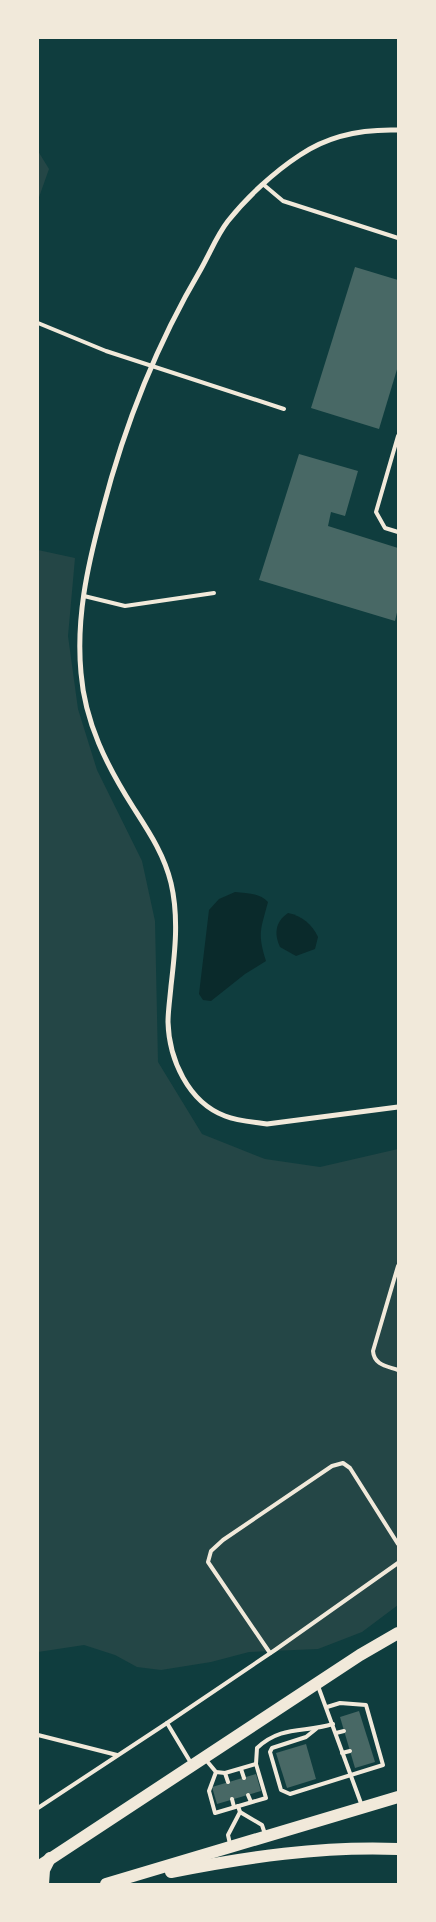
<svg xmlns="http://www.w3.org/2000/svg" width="436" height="1922" viewBox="0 0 436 1922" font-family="'Noto Serif',serif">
  <rect width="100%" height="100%" fill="#0f3d3e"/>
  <g fill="#244646">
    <polygon points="38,151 49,169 38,200"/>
    <polygon points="38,550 75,558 68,636 78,709 97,770 142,861 155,921 158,1062 202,1134 265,1159 320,1167 398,1149 398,1605 362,1632 318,1649 249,1652 211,1662 161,1670 137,1667 115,1655 84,1645 38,1652"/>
  </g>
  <g fill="#0a2a2b">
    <path d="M235 892C246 893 260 893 268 902 261 929 257 933 266 961L245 974 211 1001 203 1000 199 994 209 910 219 899Z"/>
    <path d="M288 913C302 916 312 924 318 937L315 949 296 956 280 947C274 934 275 922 288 913Z"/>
  </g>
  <g fill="#486865">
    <polygon points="355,267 398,280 398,366 379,429 311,408"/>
    <polygon points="299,454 358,471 345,516 331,512 328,526 398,548 398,608 395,621 259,580"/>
    <polygon points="359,1711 375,1762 355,1768 340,1717"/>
    <polygon points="306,1744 316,1779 287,1788 276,1753"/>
    <polygon points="256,1774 261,1791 217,1804 212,1787"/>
  </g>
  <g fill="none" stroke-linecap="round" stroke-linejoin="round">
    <g stroke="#f1e9da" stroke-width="4">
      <polyline points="264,185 283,201 398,238"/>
      <polyline points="38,323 106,351 284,409"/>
      <polyline points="398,436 376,512 385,528 398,532"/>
      <polyline points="84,596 125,606 214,593"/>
      <path d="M398 1266 373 1351C374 1365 387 1366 398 1370"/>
      <polyline points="270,1653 208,1562 211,1551 223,1540 332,1466 343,1463 350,1468 398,1544"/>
      <polyline points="318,1686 362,1806"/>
      <polyline points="316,1729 306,1737 272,1748 270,1752 281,1790 290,1794 383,1765 366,1705 340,1703 327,1707"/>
      <polyline points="336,1733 344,1731"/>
      <polyline points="38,1735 117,1755"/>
      <polyline points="342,1753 350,1751"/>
      <polyline points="206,1760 216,1772 225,1773 256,1764"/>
      <polyline points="191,1763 167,1723 275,1650 398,1563"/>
      <polyline points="241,1769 244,1778"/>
      <path d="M216 1772 209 1791 215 1813 266 1798 256 1764 257 1748C282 1725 304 1733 333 1724"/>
      <polyline points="225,1773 228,1782"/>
      <polyline points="248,1795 251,1802"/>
      <polyline points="232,1799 234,1807"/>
      <polyline points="238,1806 240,1812 262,1825 265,1834"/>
      <polyline points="38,1808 167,1723"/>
      <polyline points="230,1844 228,1835 240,1812"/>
    </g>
    <path stroke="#f1e9da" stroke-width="5" d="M398 130C364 129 329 135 300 155 274 172 247 197 228 221 217 235 210 253 201 269 155 347 123 429 101 516 87 568 76 619 81 673 85 723 107 766 133 807 149 832 164 854 171 883 179 917 175 952 171 986 170 998 168 1011 168 1022 169 1059 188 1102 225 1116 238 1121 253 1122 267 1124L398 1107"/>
    <g stroke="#f1e9da" stroke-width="12">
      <polyline points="38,1867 360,1655 398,1633"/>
      <path d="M171 1872C247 1857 321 1846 398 1849"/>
      <polyline points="43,1884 44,1870 50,1858"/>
      <polyline points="106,1884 398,1797"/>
    </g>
  </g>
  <rect width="436" height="1922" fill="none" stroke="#f1e9da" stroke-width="78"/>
</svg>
